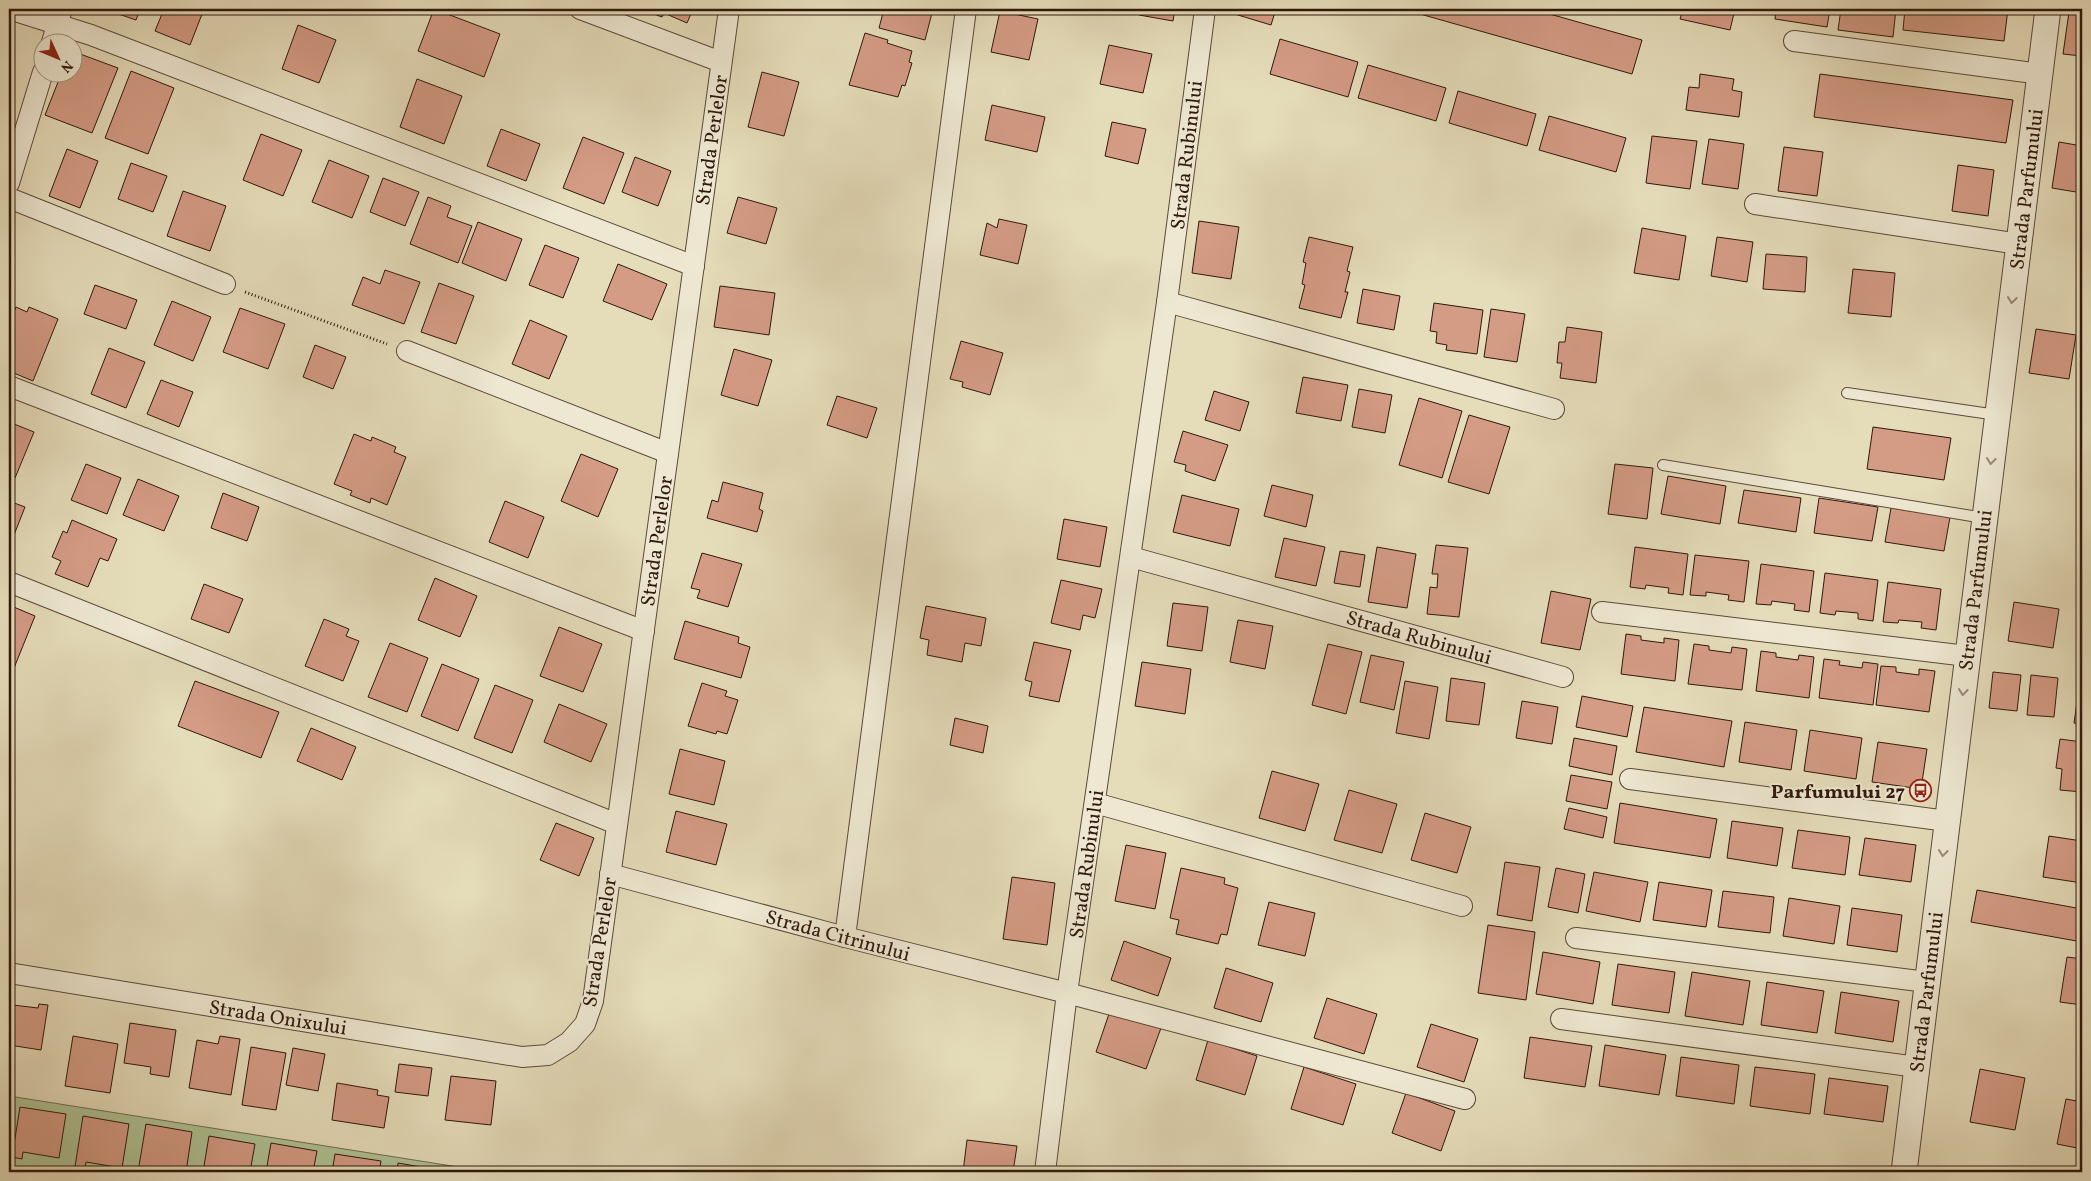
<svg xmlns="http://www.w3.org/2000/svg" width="2091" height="1181" viewBox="0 0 2091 1181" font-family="Vollkorn,serif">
  <rect width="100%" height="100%" fill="#e5dcba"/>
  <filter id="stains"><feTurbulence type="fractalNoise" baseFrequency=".004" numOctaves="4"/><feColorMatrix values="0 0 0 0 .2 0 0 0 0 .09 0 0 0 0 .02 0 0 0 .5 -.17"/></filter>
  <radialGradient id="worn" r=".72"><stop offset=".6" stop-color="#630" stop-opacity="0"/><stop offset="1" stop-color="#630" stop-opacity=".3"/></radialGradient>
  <polygon fill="#afc294" stroke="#706d50" points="9,1096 490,1172 9,1172"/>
  <g fill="#d49b85" stroke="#30180d">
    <polygon points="104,9 140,9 136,20"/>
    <polygon points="164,9 204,9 190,45 155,31"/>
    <polygon points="434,9 500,34 484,77 418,51"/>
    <polygon points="640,9 693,9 687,23 664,13 662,17"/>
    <polygon points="884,9 933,9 925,40 879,28"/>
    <polygon points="1140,9 1175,9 1173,21 1139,15"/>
    <polygon points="1229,9 1276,9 1271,25 1228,12"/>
    <polygon points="1414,9 1532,9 1642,40 1632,74 1413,12"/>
    <polygon points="1683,9 1735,9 1730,30 1680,19"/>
    <polygon points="1776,9 1830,9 1827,27 1775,19"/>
    <polygon points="1841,9 1896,9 1893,37 1838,30"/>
    <polygon points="1905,9 2008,9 2004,41 1903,30"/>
    <polygon points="1000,11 1038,19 1029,60 991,52"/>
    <polygon points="2069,12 2082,14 2082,56 2063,54"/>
    <polygon points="298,25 336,40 319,83 282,69"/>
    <polygon points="865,33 888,40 887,43 912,51 909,62 912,63 905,86 902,85 898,97 849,85"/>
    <polygon points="1280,39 1358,62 1348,97 1270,74"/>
    <polygon points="1109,45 1152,54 1143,93 1100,84"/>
    <polygon points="72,51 118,68 92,133 45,115 62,72 72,72"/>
    <polygon points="1368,65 1446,88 1436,121 1358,98"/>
    <polygon points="131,71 174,88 148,154 105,138"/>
    <polygon points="762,72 799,82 784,136 748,127"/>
    <polygon points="1700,74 1734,79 1732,90 1742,92 1739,117 1686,110 1689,87 1699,88"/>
    <polygon points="1820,74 2013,100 2006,143 1814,117"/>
    <polygon points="417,79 462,96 444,144 400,127"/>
    <polygon points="1458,91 1536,114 1527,146 1449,123"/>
    <polygon points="992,105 1045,117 1037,152 985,140"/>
    <polygon points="1549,116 1626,138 1616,172 1539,150"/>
    <polygon points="1112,122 1146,129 1138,164 1105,156"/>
    <polygon points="501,129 540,144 526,181 487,166"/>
    <polygon points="261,134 302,150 283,196 243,180"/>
    <polygon points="1652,136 1697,141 1690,189 1646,183"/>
    <polygon points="583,137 624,153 604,204 563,188"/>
    <polygon points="1709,139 1744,144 1738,189 1702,184"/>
    <polygon points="2059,142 2082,146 2082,193 2052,188"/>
    <polygon points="1784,147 1823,152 1817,196 1778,191"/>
    <polygon points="67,149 98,161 80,208 49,196"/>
    <polygon points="635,157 671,171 658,206 622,192"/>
    <polygon points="329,160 369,176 352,218 312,202"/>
    <polygon points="131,163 167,176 153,212 118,199"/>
    <polygon points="1958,165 1994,170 1988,216 1952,211"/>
    <polygon points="383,178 419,192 405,226 370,212"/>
    <polygon points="183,191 226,206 210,251 167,236"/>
    <polygon points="428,197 451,206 447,217 472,226 458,263 410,244"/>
    <polygon points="738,197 777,208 766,244 727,233"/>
    <polygon points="999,219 1027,225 1018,264 980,255 987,223 997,228"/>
    <polygon points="1199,221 1239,227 1231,279 1192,273"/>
    <polygon points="478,222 522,239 506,281 462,263"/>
    <polygon points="1642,228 1686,236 1679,280 1634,273"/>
    <polygon points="1309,237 1353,247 1347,271 1350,272 1345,292 1348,292 1341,318 1299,308 1305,285 1302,284 1306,263 1303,262"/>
    <polygon points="1717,237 1753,242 1747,282 1711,276"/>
    <polygon points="545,245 579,258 563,298 529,285"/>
    <polygon points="1766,254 1807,257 1805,292 1763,289"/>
    <polygon points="618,264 667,284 652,320 603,301"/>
    <polygon points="1853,269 1895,273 1891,317 1848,313"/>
    <polygon points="385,270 420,282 404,324 352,305 363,277 380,284"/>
    <polygon points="439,283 474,296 456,344 421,332"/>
    <polygon points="95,285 137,300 126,329 84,314"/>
    <polygon points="720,286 775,293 769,335 714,327"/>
    <polygon points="1363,289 1400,296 1394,330 1357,323"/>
    <polygon points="172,301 211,317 193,361 154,345"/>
    <polygon points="1434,303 1483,310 1477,354 1446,350 1447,345 1436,343 1437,332 1430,331"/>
    <polygon points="16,307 27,312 29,307 58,319 33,381 9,371 9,320 10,321"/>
    <polygon points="240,308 285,324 268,369 223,352"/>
    <polygon points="1491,309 1525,314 1517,362 1484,357"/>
    <polygon points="530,320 567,336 549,379 512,364"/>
    <polygon points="1567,327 1602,332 1596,383 1560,378 1562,363 1557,363 1559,342 1565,342"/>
    <polygon points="2036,329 2076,335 2069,379 2029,373"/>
    <polygon points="961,341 1003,353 990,395 962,387 963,382 950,379"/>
    <polygon points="315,345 346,357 333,389 303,377"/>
    <polygon points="109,348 145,362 126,408 91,394"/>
    <polygon points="734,349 772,360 758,406 721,395"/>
    <polygon points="1303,377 1348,385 1341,421 1296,413"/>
    <polygon points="161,380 193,392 179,427 147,414"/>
    <polygon points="1359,389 1392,395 1385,433 1352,427"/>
    <polygon points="1214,391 1249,402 1240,431 1205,420"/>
    <polygon points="837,396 877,408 867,438 827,425"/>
    <polygon points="1419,398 1462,411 1442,478 1399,465"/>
    <polygon points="1469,415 1510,427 1489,494 1448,482"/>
    <polygon points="9,422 34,432 15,478 9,476"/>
    <polygon points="1873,427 1951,438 1944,480 1867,469"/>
    <polygon points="1183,431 1228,445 1215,481 1185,471 1186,465 1174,462"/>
    <polygon points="354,434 371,441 372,437 396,447 394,452 406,457 387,505 371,498 370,503 350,495 352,491 334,484"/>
    <polygon points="581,454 618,469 598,517 561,501"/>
    <polygon points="86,464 121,478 107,514 71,500"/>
    <polygon points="1615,464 1653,468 1647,519 1608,514"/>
    <polygon points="1668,476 1726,486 1720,524 1661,514"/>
    <polygon points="138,479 179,496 164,531 123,515"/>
    <polygon points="723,482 763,493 759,509 763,511 757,532 707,518 712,500 718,502"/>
    <polygon points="1272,485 1313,495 1306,527 1264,516"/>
    <polygon points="1744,490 1801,498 1796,532 1738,523"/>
    <polygon points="223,493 259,507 247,541 211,528"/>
    <polygon points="1182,495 1239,509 1230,546 1173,532"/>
    <polygon points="1819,498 1878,507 1872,541 1814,533"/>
    <polygon points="9,501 25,507 10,545 9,545"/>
    <polygon points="505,501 544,517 528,558 489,542"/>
    <polygon points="1891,508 1950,517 1944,551 1885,542"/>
    <polygon points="1064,519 1107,527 1100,567 1057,559"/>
    <polygon points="72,520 117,539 108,561 100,558 88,587 55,574 61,561 52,557 63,531 67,533"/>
    <polygon points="1284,538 1325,547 1316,586 1275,577"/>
    <polygon points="1436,545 1468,548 1459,617 1427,614 1430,587 1437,588 1438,574 1432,574"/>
    <polygon points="1377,547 1416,554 1407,608 1368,602"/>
    <polygon points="1635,547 1688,554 1683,595 1668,593 1669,588 1646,585 1645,589 1630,587"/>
    <polygon points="1340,551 1365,555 1360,587 1334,583"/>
    <polygon points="702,553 742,564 728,607 697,598 700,590 691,588"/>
    <polygon points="1695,555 1749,561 1744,602 1728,600 1729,595 1706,592 1706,596 1690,595"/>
    <polygon points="1761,564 1814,571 1809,612 1794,610 1795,604 1772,601 1771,605 1756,604"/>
    <polygon points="1825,573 1878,580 1873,621 1858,619 1858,613 1836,611 1835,615 1820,613"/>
    <polygon points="435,578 477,596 460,637 418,620"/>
    <polygon points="1061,580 1102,589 1095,618 1083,615 1080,630 1051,623"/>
    <polygon points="1888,582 1941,589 1936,630 1921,628 1922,622 1899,620 1898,623 1883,622"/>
    <polygon points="204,584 243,599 229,633 191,619"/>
    <polygon points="1551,591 1591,599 1580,650 1541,643"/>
    <polygon points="2014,602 2059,609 2053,648 2008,641"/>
    <polygon points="1173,603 1208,607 1202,651 1167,646"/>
    <polygon points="9,605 35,616 14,668 9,666"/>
    <polygon points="926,606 986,618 981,646 965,643 962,662 927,655 929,640 920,638"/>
    <polygon points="324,619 349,629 346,636 359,641 343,681 305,666"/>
    <polygon points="1238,620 1273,626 1265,669 1230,662"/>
    <polygon points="685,621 739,637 738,643 750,647 741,678 674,659"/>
    <polygon points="559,627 602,644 583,692 540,676"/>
    <polygon points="1626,634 1641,636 1641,640 1664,643 1664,638 1679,640 1675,681 1621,674"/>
    <polygon points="1034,642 1071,650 1059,702 1029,696 1032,682 1025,680"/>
    <polygon points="390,643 428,658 407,712 368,697"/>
    <polygon points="1328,644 1362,652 1346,714 1312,705"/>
    <polygon points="1694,644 1709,646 1709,650 1731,653 1732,647 1747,649 1742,690 1688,684"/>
    <polygon points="1761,651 1776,653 1776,657 1798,660 1799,655 1814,657 1809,698 1756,691"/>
    <polygon points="1371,655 1404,662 1394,710 1360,702"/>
    <polygon points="1824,659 1840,661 1839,665 1862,668 1863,662 1878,664 1873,705 1819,698"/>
    <polygon points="1142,662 1191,669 1185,714 1135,706"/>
    <polygon points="442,664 479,679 458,731 421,716"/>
    <polygon points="1881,666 1896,667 1896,672 1919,675 1919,669 1935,671 1929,712 1876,705"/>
    <polygon points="1993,672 2021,675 2017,711 1989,708"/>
    <polygon points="2031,675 2058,678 2054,717 2027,715"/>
    <polygon points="1451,678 1485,683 1479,725 1446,721"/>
    <polygon points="195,681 279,712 261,758 178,726"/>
    <polygon points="1405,681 1438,687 1429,739 1396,733"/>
    <polygon points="702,683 727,691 725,696 738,700 727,734 717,731 716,734 688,726"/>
    <polygon points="495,685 533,700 512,753 474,738"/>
    <polygon points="2079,688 2082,688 2082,724 2074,723"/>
    <polygon points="1582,696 1633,706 1627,737 1576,727"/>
    <polygon points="1522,701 1558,707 1552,744 1516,738"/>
    <polygon points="559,704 607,724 591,762 544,742"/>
    <polygon points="1644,707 1732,721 1724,767 1636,752"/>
    <polygon points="955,718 988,726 983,753 950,745"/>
    <polygon points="1745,722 1797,730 1791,770 1739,762"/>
    <polygon points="311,728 356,747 342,780 297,761"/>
    <polygon points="1810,730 1862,738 1856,779 1804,771"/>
    <polygon points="1574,738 1617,746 1612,775 1569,766"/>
    <polygon points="2060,739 2082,742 2082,792 2060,790 2062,769 2056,768"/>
    <polygon points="1878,742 1927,749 1921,789 1872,782"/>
    <polygon points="680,749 725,761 714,805 669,794"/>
    <polygon points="1272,771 1319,784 1305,831 1259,818"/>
    <polygon points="1571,775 1612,782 1607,809 1566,801"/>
    <polygon points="1349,790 1397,804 1382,853 1334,840"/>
    <polygon points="1620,803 1717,819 1710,858 1614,843"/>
    <polygon points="1569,808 1607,817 1603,838 1564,829"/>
    <polygon points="676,811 727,824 716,865 666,852"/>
    <polygon points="1425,813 1471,827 1457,873 1411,860"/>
    <polygon points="1732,821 1783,828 1777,866 1727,858"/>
    <polygon points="556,823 594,838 579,876 540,860"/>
    <polygon points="1798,830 1850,837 1845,875 1792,868"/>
    <polygon points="2049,836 2082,841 2082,883 2043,877"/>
    <polygon points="1865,838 1916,845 1911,882 1859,875"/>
    <polygon points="1126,845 1166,853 1155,909 1115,901"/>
    <polygon points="1505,862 1540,867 1532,921 1497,915"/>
    <polygon points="1181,868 1225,878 1224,884 1238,888 1227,935 1221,934 1218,944 1176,934 1179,920 1170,918"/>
    <polygon points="1556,868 1585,874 1578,913 1548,907"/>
    <polygon points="1594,872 1648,882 1640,922 1586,911"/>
    <polygon points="1012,877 1055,883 1047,945 1003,939"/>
    <polygon points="1659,882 1712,890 1706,927 1653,920"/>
    <polygon points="1977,890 2082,909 2082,942 1971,922"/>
    <polygon points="1723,891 1774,897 1770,933 1718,927"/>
    <polygon points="1789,898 1840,906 1834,944 1783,936"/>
    <polygon points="1269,902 1315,913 1305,956 1258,945"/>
    <polygon points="1852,908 1902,915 1897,952 1847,945"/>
    <polygon points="1488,925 1535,932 1526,1000 1478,993"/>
    <polygon points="1124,941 1171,958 1158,996 1111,980"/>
    <polygon points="1543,952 1600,962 1593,1004 1536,994"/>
    <polygon points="2067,957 2082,959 2082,1005 2060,1002"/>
    <polygon points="1618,964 1675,972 1669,1013 1612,1005"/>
    <polygon points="1226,968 1273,983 1261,1022 1214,1008"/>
    <polygon points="1692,972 1750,981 1743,1025 1685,1016"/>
    <polygon points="1767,982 1824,991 1817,1033 1761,1025"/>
    <polygon points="1841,992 1899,1001 1893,1042 1835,1033"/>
    <polygon points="1327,998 1377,1014 1364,1054 1314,1038"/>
    <polygon points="9,999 14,1000 13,1005 38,1008 39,1004 48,1005 41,1050 9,1045"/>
    <polygon points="1110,1011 1161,1028 1146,1069 1096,1052"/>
    <polygon points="130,1023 176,1030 169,1077 150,1074 151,1067 124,1063"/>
    <polygon points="1431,1024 1478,1039 1464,1082 1417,1067"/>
    <polygon points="73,1036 118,1044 110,1093 65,1086"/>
    <polygon points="220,1036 240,1039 231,1095 189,1088 197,1040 218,1044"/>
    <polygon points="1530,1037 1592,1046 1585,1087 1524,1078"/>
    <polygon points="1208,1040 1257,1056 1245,1095 1196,1080"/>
    <polygon points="1605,1045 1666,1055 1659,1095 1599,1086"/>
    <polygon points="251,1047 286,1053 276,1110 242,1105"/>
    <polygon points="293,1048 325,1054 318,1091 286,1085"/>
    <polygon points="1681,1057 1739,1065 1734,1104 1676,1096"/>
    <polygon points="399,1064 432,1068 428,1096 395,1092"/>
    <polygon points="1304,1067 1356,1084 1343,1125 1291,1109"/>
    <polygon points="1755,1067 1815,1074 1810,1114 1750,1106"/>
    <polygon points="1980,1069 2025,1078 2015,1130 1970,1122"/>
    <polygon points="451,1076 496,1081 491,1125 445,1120"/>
    <polygon points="1829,1078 1888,1086 1883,1122 1824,1114"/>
    <polygon points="337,1083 378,1090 377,1095 389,1097 384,1128 332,1120"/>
    <polygon points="1406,1093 1455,1111 1441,1151 1392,1133"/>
    <polygon points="2066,1099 2082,1102 2082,1149 2057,1144"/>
    <polygon points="20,1107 66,1114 59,1158 23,1152 22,1159 12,1157"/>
    <polygon points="83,1116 129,1124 122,1168 86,1162 85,1168 75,1167"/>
    <polygon points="146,1124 192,1132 186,1172 148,1170 148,1172 138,1172"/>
    <polygon points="209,1136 255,1144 250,1172 203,1172"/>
    <polygon points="967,1140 1017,1146 1013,1172 963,1172"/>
    <polygon points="271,1143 317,1151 313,1172 266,1172"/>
    <polygon points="335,1154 381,1161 379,1172 332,1172"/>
    <polygon points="398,1163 444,1171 444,1172 397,1172"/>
  </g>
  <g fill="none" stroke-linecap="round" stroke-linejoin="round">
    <defs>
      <g id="service">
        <polyline points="1847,393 1997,415"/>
        <polyline points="1663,465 1984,518"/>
      </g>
      <g id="minor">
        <polyline points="9,9 91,35 694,266"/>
        <polyline points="580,9 721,62"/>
        <polyline points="1794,41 2040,74"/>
        <polyline points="52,42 62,9"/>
        <polyline points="9,183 43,72"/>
        <polyline points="9,198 225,284"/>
        <polyline points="1755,204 2019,244"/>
        <polyline points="1167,302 1554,409"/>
        <polyline points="407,351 668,453"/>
        <polyline points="9,386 644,631"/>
        <polyline points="1131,557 1563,677"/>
        <polyline points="9,582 617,824"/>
        <polyline points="1602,612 1967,656"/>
        <polyline points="1630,779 1947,821"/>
        <polyline points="1095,803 1462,906"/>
        <polyline points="610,874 845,937 1067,993 1465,1099"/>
        <polyline points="845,937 966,9"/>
        <polyline points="1576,938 1927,982"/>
        <polyline points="9,973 522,1057 548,1055 569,1042 585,1024 593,1001 729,9"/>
        <polyline points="1561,1019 1917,1067"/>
        <polyline points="1045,1172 1067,993 1167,302 1205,9"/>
      </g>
      <polyline id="tertiary" points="1904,1172 2048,9"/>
    </defs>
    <use href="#service" stroke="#5d4938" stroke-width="12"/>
    <use href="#minor" stroke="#5d4938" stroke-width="22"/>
    <use href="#tertiary" stroke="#5d4938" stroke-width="27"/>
    <polyline stroke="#30180d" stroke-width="3" stroke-dasharray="1 2.5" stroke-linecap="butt" points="245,292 387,344"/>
    <use href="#service" stroke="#eee8d2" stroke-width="10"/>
    <use href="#minor" stroke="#eee8d2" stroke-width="20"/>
    <use href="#tertiary" stroke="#eee8d2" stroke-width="25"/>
  </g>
  <defs><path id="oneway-chevron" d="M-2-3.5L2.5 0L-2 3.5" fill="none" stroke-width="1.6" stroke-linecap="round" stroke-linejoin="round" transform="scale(1.25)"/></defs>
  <g stroke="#988a79">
    <use href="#oneway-chevron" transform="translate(2012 300) rotate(97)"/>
    <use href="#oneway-chevron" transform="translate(1991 461) rotate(97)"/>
    <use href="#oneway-chevron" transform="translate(1963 692) rotate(97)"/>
    <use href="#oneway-chevron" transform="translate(1943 853) rotate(97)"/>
  </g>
  <defs>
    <symbol id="bus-ring" viewBox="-11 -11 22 22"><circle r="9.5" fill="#eee8d2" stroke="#8f2418" stroke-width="1.5"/><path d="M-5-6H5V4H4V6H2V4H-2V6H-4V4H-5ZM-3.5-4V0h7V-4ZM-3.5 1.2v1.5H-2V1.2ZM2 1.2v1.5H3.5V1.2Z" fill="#8f2418"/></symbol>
  </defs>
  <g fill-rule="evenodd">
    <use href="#bus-ring" x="1908" y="778" width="25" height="25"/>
  </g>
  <g text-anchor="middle" stroke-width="4" stroke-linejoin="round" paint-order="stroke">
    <g font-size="20" fill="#30180d" stroke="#eee8d2">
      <text transform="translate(711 140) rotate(-82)" y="7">Strada Perlelor</text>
      <text transform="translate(1186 155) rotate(-83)" y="7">Strada Rubinului</text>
      <text transform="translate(2026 189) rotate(-83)" y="7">Strada Parfumului</text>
      <text transform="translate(656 541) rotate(-82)" y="7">Strada Perlelor</text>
      <text transform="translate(1975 590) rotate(-83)" y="7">Strada Parfumului</text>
      <text transform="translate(1419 637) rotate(16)" y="7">Strada Rubinului</text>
      <text transform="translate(1086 864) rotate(-82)" y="7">Strada Rubinului</text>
      <text transform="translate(838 935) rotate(15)" y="7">Strada Citrinului</text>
      <text transform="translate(599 942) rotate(-81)" y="7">Strada Perlelor</text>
      <text transform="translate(1926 992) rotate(-83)" y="7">Strada Parfumului</text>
      <text transform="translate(278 1017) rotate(9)" y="7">Strada Onixului</text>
    </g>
    <g font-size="20" font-weight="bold" fill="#30180d" stroke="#eee8d2" text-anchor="end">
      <text x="1905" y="798">Parfumului 27</text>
    </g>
  </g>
  <rect width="2091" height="1181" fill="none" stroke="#e5dcba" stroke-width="30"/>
  <rect x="10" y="10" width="2071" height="1161" fill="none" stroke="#30180d" stroke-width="2.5"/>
  <rect x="15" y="15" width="2061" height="1151" fill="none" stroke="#30180d"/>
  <g transform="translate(58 58) rotate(134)"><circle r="24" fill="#eee8d2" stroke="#a29583"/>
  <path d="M0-4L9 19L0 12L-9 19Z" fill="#8f2418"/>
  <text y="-8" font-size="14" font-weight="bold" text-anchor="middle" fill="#30180d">N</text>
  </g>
  <rect width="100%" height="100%" filter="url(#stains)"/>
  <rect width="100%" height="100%" fill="url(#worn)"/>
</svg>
